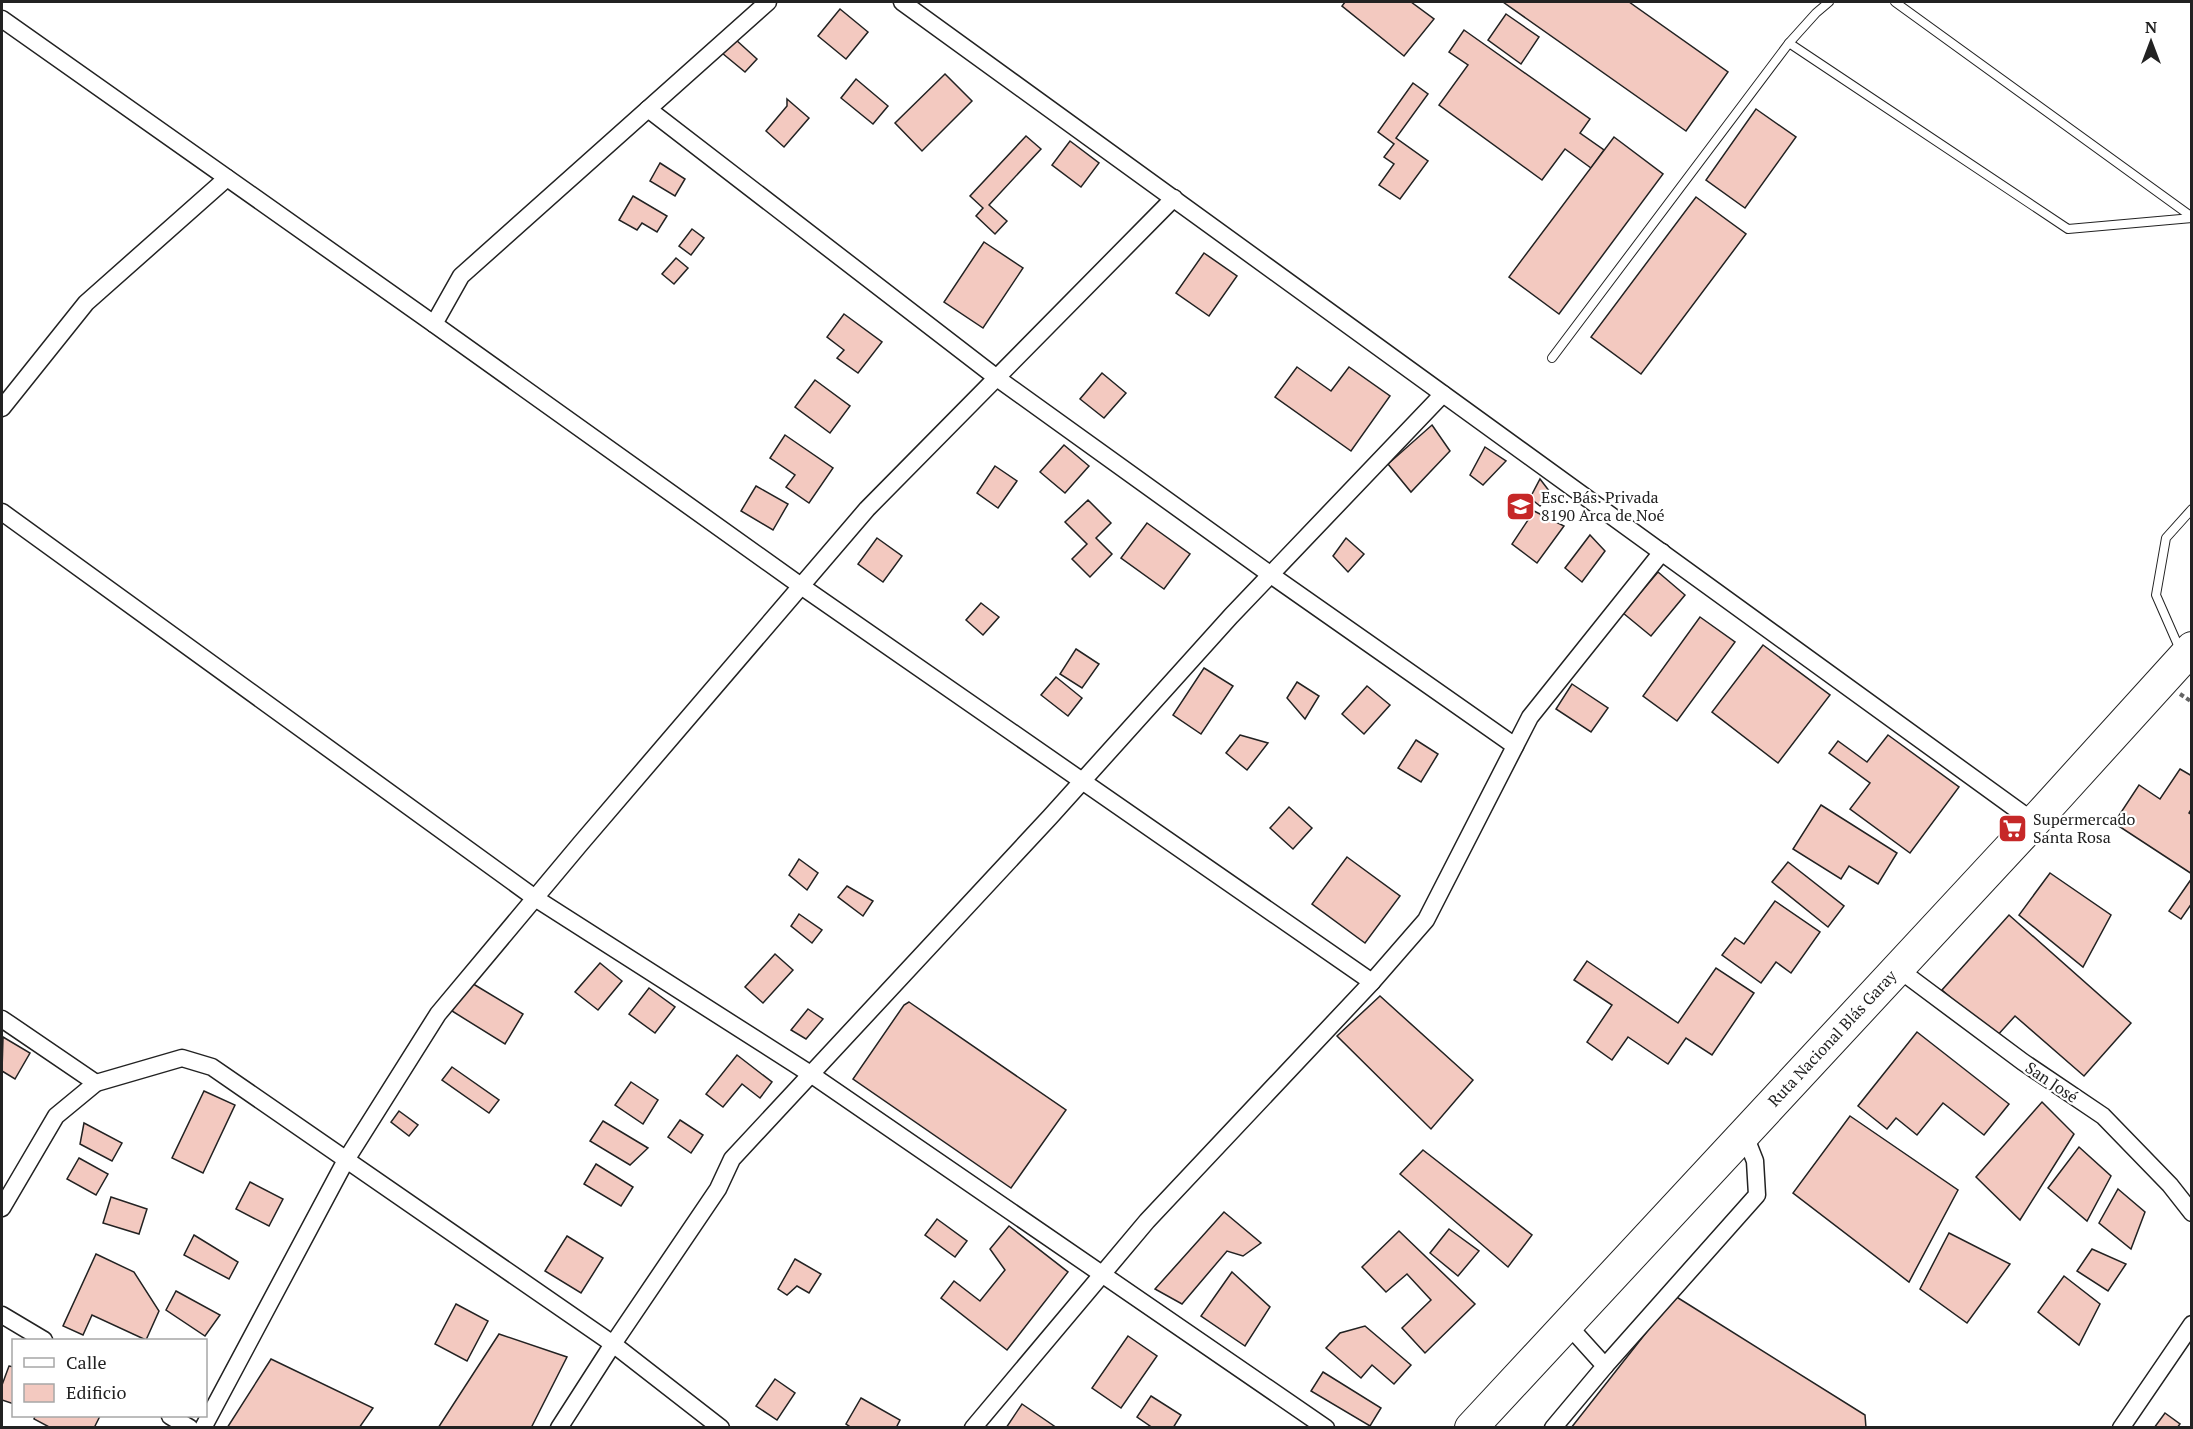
<svg xmlns="http://www.w3.org/2000/svg" width="2193" height="1429" viewBox="0 0 2193 1429" font-family="'PT Serif',serif">
  <rect width="100%" height="100%" fill="#fff"/>
  <g fill="#f3c9c0" stroke="#222" stroke-width="1.5">
    <polygon points="1345,2 1411,2 1434,19 1404,56 1342,6"/>
    <polygon points="1503,2 1629,2 1728,72 1686,131"/>
    <polygon points="840,9 868,32 846,59 818,36"/>
    <polygon points="1506,14 1539,37 1521,64 1488,40"/>
    <polygon points="1464,30 1590,119 1580,133 1604,150 1591,168 1565,149 1542,180 1439,105 1468,65 1449,52"/>
    <polygon points="735,39 757,59 745,72 722,53"/>
    <polygon points="945,74 972,101 922,151 895,123"/>
    <polygon points="856,79 888,106 873,124 841,98"/>
    <polygon points="1413,83 1428,94 1396,138 1428,161 1400,199 1379,185 1394,164 1384,157 1394,144 1378,132"/>
    <polygon points="787,99 809,118 784,147 766,131 787,106"/>
    <polygon points="1756,109 1796,137 1745,208 1706,180"/>
    <polygon points="1026,136 1041,149 989,205 1007,221 995,234 976,216 983,208 970,196"/>
    <polygon points="1614,137 1663,174 1559,314 1509,277"/>
    <polygon points="1070,141 1099,163 1081,187 1052,165"/>
    <polygon points="660,163 685,179 675,196 650,181"/>
    <polygon points="633,196 667,216 657,232 642,223 637,230 619,220"/>
    <polygon points="1696,197 1746,234 1641,374 1591,337"/>
    <polygon points="692,229 704,238 691,255 679,246"/>
    <polygon points="984,242 1023,268 983,328 944,302"/>
    <polygon points="1204,253 1237,276 1209,316 1176,293"/>
    <polygon points="676,258 688,268 674,284 662,274"/>
    <polygon points="844,314 882,342 858,373 837,358 844,350 827,337"/>
    <polygon points="1297,367 1331,391 1349,367 1390,396 1351,451 1275,397"/>
    <polygon points="1102,373 1126,393 1104,418 1080,399"/>
    <polygon points="815,380 850,406 830,433 795,407"/>
    <polygon points="1432,425 1450,451 1411,492 1388,464"/>
    <polygon points="785,435 833,468 809,503 786,487 795,475 770,458"/>
    <polygon points="1064,445 1089,466 1065,493 1040,472"/>
    <polygon points="1485,447 1506,461 1483,485 1470,475"/>
    <polygon points="995,466 1017,481 998,508 977,493"/>
    <polygon points="1540,479 1550,492 1540,506 1530,498"/>
    <polygon points="756,486 788,504 773,530 741,511"/>
    <polygon points="1088,500 1111,523 1096,538 1112,554 1090,577 1072,559 1087,544 1065,522"/>
    <polygon points="1534,511 1564,526 1537,563 1512,544"/>
    <polygon points="1147,523 1190,554 1164,589 1121,558"/>
    <polygon points="1590,535 1605,551 1582,582 1565,568"/>
    <polygon points="877,538 902,556 883,582 858,564"/>
    <polygon points="1346,538 1364,554 1348,572 1333,556"/>
    <polygon points="1658,572 1685,595 1651,636 1623,613"/>
    <polygon points="981,603 999,617 983,635 966,620"/>
    <polygon points="1700,617 1735,642 1677,721 1643,696"/>
    <polygon points="1763,645 1830,695 1778,763 1712,712"/>
    <polygon points="1076,649 1099,664 1082,688 1060,674"/>
    <polygon points="1204,668 1233,686 1201,734 1173,715"/>
    <polygon points="1056,677 1082,698 1068,716 1041,695"/>
    <polygon points="1297,682 1319,696 1305,719 1287,698"/>
    <polygon points="1572,684 1608,708 1591,732 1556,709"/>
    <polygon points="1367,686 1390,705 1364,734 1342,714"/>
    <polygon points="1240,735 1268,743 1247,770 1226,753"/>
    <polygon points="1888,735 1959,787 1910,853 1850,809 1870,783 1829,753 1838,741 1867,762"/>
    <polygon points="1416,740 1438,754 1421,782 1398,768"/>
    <polygon points="2180,769 2192,776 2192,808 2189,813 2192,815 2192,874 2114,823 2139,785 2160,799"/>
    <polygon points="1821,805 1897,853 1878,884 1849,866 1841,879 1793,849"/>
    <polygon points="1289,807 1312,828 1293,849 1270,828"/>
    <polygon points="1347,857 1400,896 1365,943 1312,904"/>
    <polygon points="799,859 818,873 807,890 789,875"/>
    <polygon points="1788,862 1844,906 1828,927 1772,882"/>
    <polygon points="2050,873 2111,915 2083,967 2019,915"/>
    <polygon points="2192,878 2192,903 2181,919 2169,911"/>
    <polygon points="847,886 873,901 863,916 838,897"/>
    <polygon points="1775,901 1820,932 1791,973 1776,962 1761,983 1722,955 1735,938 1744,944"/>
    <polygon points="799,914 822,930 812,943 791,926"/>
    <polygon points="2009,915 2131,1023 2084,1076 2015,1016 1996,1037 1942,990"/>
    <polygon points="775,954 793,970 763,1003 745,987"/>
    <polygon points="1587,961 1678,1023 1716,968 1754,993 1712,1055 1686,1038 1668,1064 1628,1037 1612,1060 1587,1042 1612,1005 1574,980"/>
    <polygon points="600,963 622,981 598,1010 575,992"/>
    <polygon points="470,982 523,1014 505,1044 452,1011"/>
    <polygon points="649,988 675,1007 655,1033 629,1014"/>
    <polygon points="1380,996 1473,1080 1431,1129 1337,1036"/>
    <polygon points="909,1002 1066,1110 1011,1188 853,1079 904,1005"/>
    <polygon points="808,1009 823,1019 806,1039 791,1030"/>
    <polygon points="1917,1032 2009,1104 1984,1135 1943,1103 1917,1135 1896,1118 1887,1129 1858,1106"/>
    <polygon points="3,1037 30,1053 15,1079 2,1071"/>
    <polygon points="737,1055 772,1082 760,1098 742,1084 723,1107 706,1094"/>
    <polygon points="452,1067 499,1100 489,1113 442,1080"/>
    <polygon points="631,1082 658,1100 643,1124 615,1105"/>
    <polygon points="204,1091 235,1105 203,1173 172,1158"/>
    <polygon points="2042,1102 2074,1134 2020,1220 1976,1177"/>
    <polygon points="399,1111 418,1125 409,1136 391,1122"/>
    <polygon points="1850,1116 1958,1190 1909,1282 1793,1193"/>
    <polygon points="680,1120 703,1135 691,1153 668,1137"/>
    <polygon points="603,1121 648,1148 630,1165 590,1141"/>
    <polygon points="84,1123 122,1143 112,1161 80,1144"/>
    <polygon points="2079,1147 2111,1176 2087,1221 2048,1188"/>
    <polygon points="1423,1150 1532,1235 1508,1267 1400,1174"/>
    <polygon points="79,1158 108,1174 96,1195 67,1179"/>
    <polygon points="596,1164 633,1187 621,1206 584,1184"/>
    <polygon points="250,1182 283,1199 269,1226 236,1209"/>
    <polygon points="2118,1189 2145,1212 2131,1249 2099,1223"/>
    <polygon points="111,1197 147,1209 139,1234 103,1223"/>
    <polygon points="1224,1212 1261,1243 1243,1256 1227,1251 1182,1304 1155,1289"/>
    <polygon points="937,1219 967,1241 955,1257 925,1235"/>
    <polygon points="1009,1226 1068,1272 1007,1350 941,1298 954,1281 980,1301 1005,1270 990,1249"/>
    <polygon points="1449,1229 1479,1251 1458,1276 1430,1253"/>
    <polygon points="1399,1231 1475,1304 1425,1353 1402,1328 1431,1300 1407,1274 1386,1292 1362,1267"/>
    <polygon points="1949,1233 2010,1264 1967,1323 1920,1289"/>
    <polygon points="194,1235 238,1262 229,1279 184,1255"/>
    <polygon points="567,1236 603,1258 581,1293 545,1271"/>
    <polygon points="2092,1249 2126,1264 2108,1291 2077,1271"/>
    <polygon points="96,1254 134,1272 159,1311 146,1340 92,1315 83,1335 63,1326"/>
    <polygon points="795,1259 821,1274 809,1293 797,1286 787,1295 778,1289"/>
    <polygon points="1232,1272 1270,1307 1245,1346 1201,1316"/>
    <polygon points="2064,1276 2100,1304 2079,1345 2038,1312"/>
    <polygon points="176,1291 220,1315 205,1336 166,1310"/>
    <polygon points="1675,1296 1865,1415 1866,1428 1571,1428"/>
    <polygon points="456,1304 488,1321 467,1361 435,1344"/>
    <polygon points="1365,1326 1411,1365 1394,1384 1372,1365 1361,1378 1326,1348 1340,1333"/>
    <polygon points="499,1334 567,1357 531,1428 438,1428"/>
    <polygon points="1128,1336 1157,1356 1121,1408 1092,1388"/>
    <polygon points="271,1359 373,1408 359,1428 227,1428"/>
    <polygon points="9,1366 14,1367 14,1404 2,1400 2,1385"/>
    <polygon points="1323,1372 1381,1408 1370,1426 1311,1391"/>
    <polygon points="775,1379 795,1393 777,1420 756,1406"/>
    <polygon points="1151,1396 1181,1415 1173,1428 1153,1428 1137,1417"/>
    <polygon points="861,1398 900,1420 896,1428 852,1428 846,1424"/>
    <polygon points="1022,1404 1057,1428 1006,1428"/>
    <polygon points="2165,1413 2180,1424 2177,1428 2154,1428"/>
    <polygon points="35,1416 100,1416 94,1428 51,1428 34,1419"/>
  </g>
  <g fill="none" stroke-linecap="round" stroke-linejoin="round">
    <defs>
      <g id="lane">
        <polyline points="1895,2 2192,217"/>
        <polyline points="1789,43 2068,229 2192,218"/>
        <polyline points="1552,358 1789,43 1816,13 1829,2"/>
        <polyline points="2181,652 2156,595 2166,538 2192,509"/>
      </g>
      <g id="street">
        <polyline points="768,2 461,276 434,324 801,586 1372,982"/>
        <polyline points="902,2 2034,822"/>
        <polyline points="2,19 434,324"/>
        <polyline points="648,109 997,378 1271,575 1515,746"/>
        <polyline points="2,408 86,303 227,178"/>
        <polyline points="2,512 535,898 812,1075 1326,1428"/>
        <polyline points="1897,968 2023,1062 2103,1116 2170,1185 2192,1213"/>
        <polyline points="2,1019 96,1083"/>
        <polyline points="2,1208 56,1116 96,1083 182,1058 212,1067 613,1344 721,1428"/>
        <polyline points="2,1315 44,1340"/>
        <polyline points="1605,1366 1757,1195 1755,1161 1744,1133"/>
        <polyline points="170,1416 190,1428"/>
        <polyline points="203,1428 346,1160 438,1014 581,843 867,509 1174,198"/>
        <polyline points="559,1428 613,1344 718,1189 732,1159 1050,817 1231,616 1443,394"/>
        <polyline points="973,1428 1147,1221 1372,982 1426,920 1530,717 1662,552"/>
        <polyline points="1553,1428 1605,1366 1567,1324"/>
        <polyline points="2121,1428 2192,1324"/>
      </g>
      <polyline id="highway" points="1471,1428 2034,822 2192,648"/>
    </defs>
    <use href="#lane" stroke="#222" stroke-width="10"/>
    <use href="#street" stroke="#222" stroke-width="19"/>
    <use href="#highway" stroke="#222" stroke-width="34"/>
    <polyline stroke="#646464" stroke-width="4" stroke-dasharray="4.5 3" stroke-linecap="butt" points="2180,694 2192,702"/>
    <use href="#lane" stroke="#fff" stroke-width="8"/>
    <use href="#street" stroke="#fff" stroke-width="16"/>
    <use href="#highway" stroke="#fff" stroke-width="32"/>
  </g>
  <defs>
    <symbol id="school-square" viewBox="-11 -11 22 22"><rect x="-9" y="-9" width="18" height="18" rx="4" fill="#c62828" stroke="#fff"/><path d="M0-5L7-2L0 1L-7-2ZM-4 1L0 2.5L4 1V4Q0 6-4 4Z" fill="#fff"/></symbol>
    <symbol id="supermarket-square" viewBox="-11 -11 22 22"><rect x="-9" y="-9" width="18" height="18" rx="4" fill="#c62828" stroke="#fff"/><path d="M-6-5.5h2.5l.6 2H6L4.5 2H-2.5L-4.4-4H-6ZM-1.5 3.2a1.3 1.3 0 1 0 .1 0ZM3 3.2a1.3 1.3 0 1 0 .1 0Z" fill="#fff"/></symbol>
  </defs>
  <g fill-rule="evenodd">
    <use href="#school-square" x="1504" y="490" width="33" height="33"/>
    <use href="#supermarket-square" x="1996" y="812" width="33" height="33"/>
  </g>
  <g text-anchor="middle" stroke-width="4.5" stroke-linejoin="round" paint-order="stroke">
    <g font-size="16" fill="#222" stroke="#fff" text-anchor="start">
      <text x="1541" y="503">Esc. Bás. Privada<tspan x="1541" dy="18">8190 Arca de Noé</tspan></text>
      <text x="2033" y="825">Supermercado<tspan x="2033" dy="18">Santa Rosa</tspan></text>
    </g>
    <g font-size="16" fill="#222" stroke="#fff">
      <text transform="translate(1832 1038) rotate(-47)" y="6">Ruta Nacional Blás Garay</text>
      <text transform="translate(2052 1082) rotate(34)" y="6">San José</text>
    </g>
  </g>
  <rect width="2193" height="1429" fill="none" stroke="#222222" stroke-width="6"/>
  <rect x="12" y="1339" width="195" height="78" fill="#ffffff" stroke="#a7a7a7" stroke-width="1.5"/>
  <rect x="24" y="1358" width="30" height="9" fill="#ffffff" stroke="#a7a7a7" stroke-width="1.5"/>
  <text x="66" y="1369" font-size="18" fill="#222222">Calle</text>
  <rect x="24" y="1384" width="30" height="18" fill="#f3c9c0" stroke="#a7a7a7" stroke-width="1.5"/>
  <text x="66" y="1399" font-size="18" fill="#222222">Edificio</text>
  <g transform="translate(2151 42)" stroke="#ffffff" stroke-width="4.5" paint-order="stroke">
  <path d="M0-4.5L10 22L0 15L-10 22Z" fill="#222222"/>
  <text y="-9" font-size="16" font-weight="bold" text-anchor="middle" fill="#222222">N</text>
  </g>
</svg>
